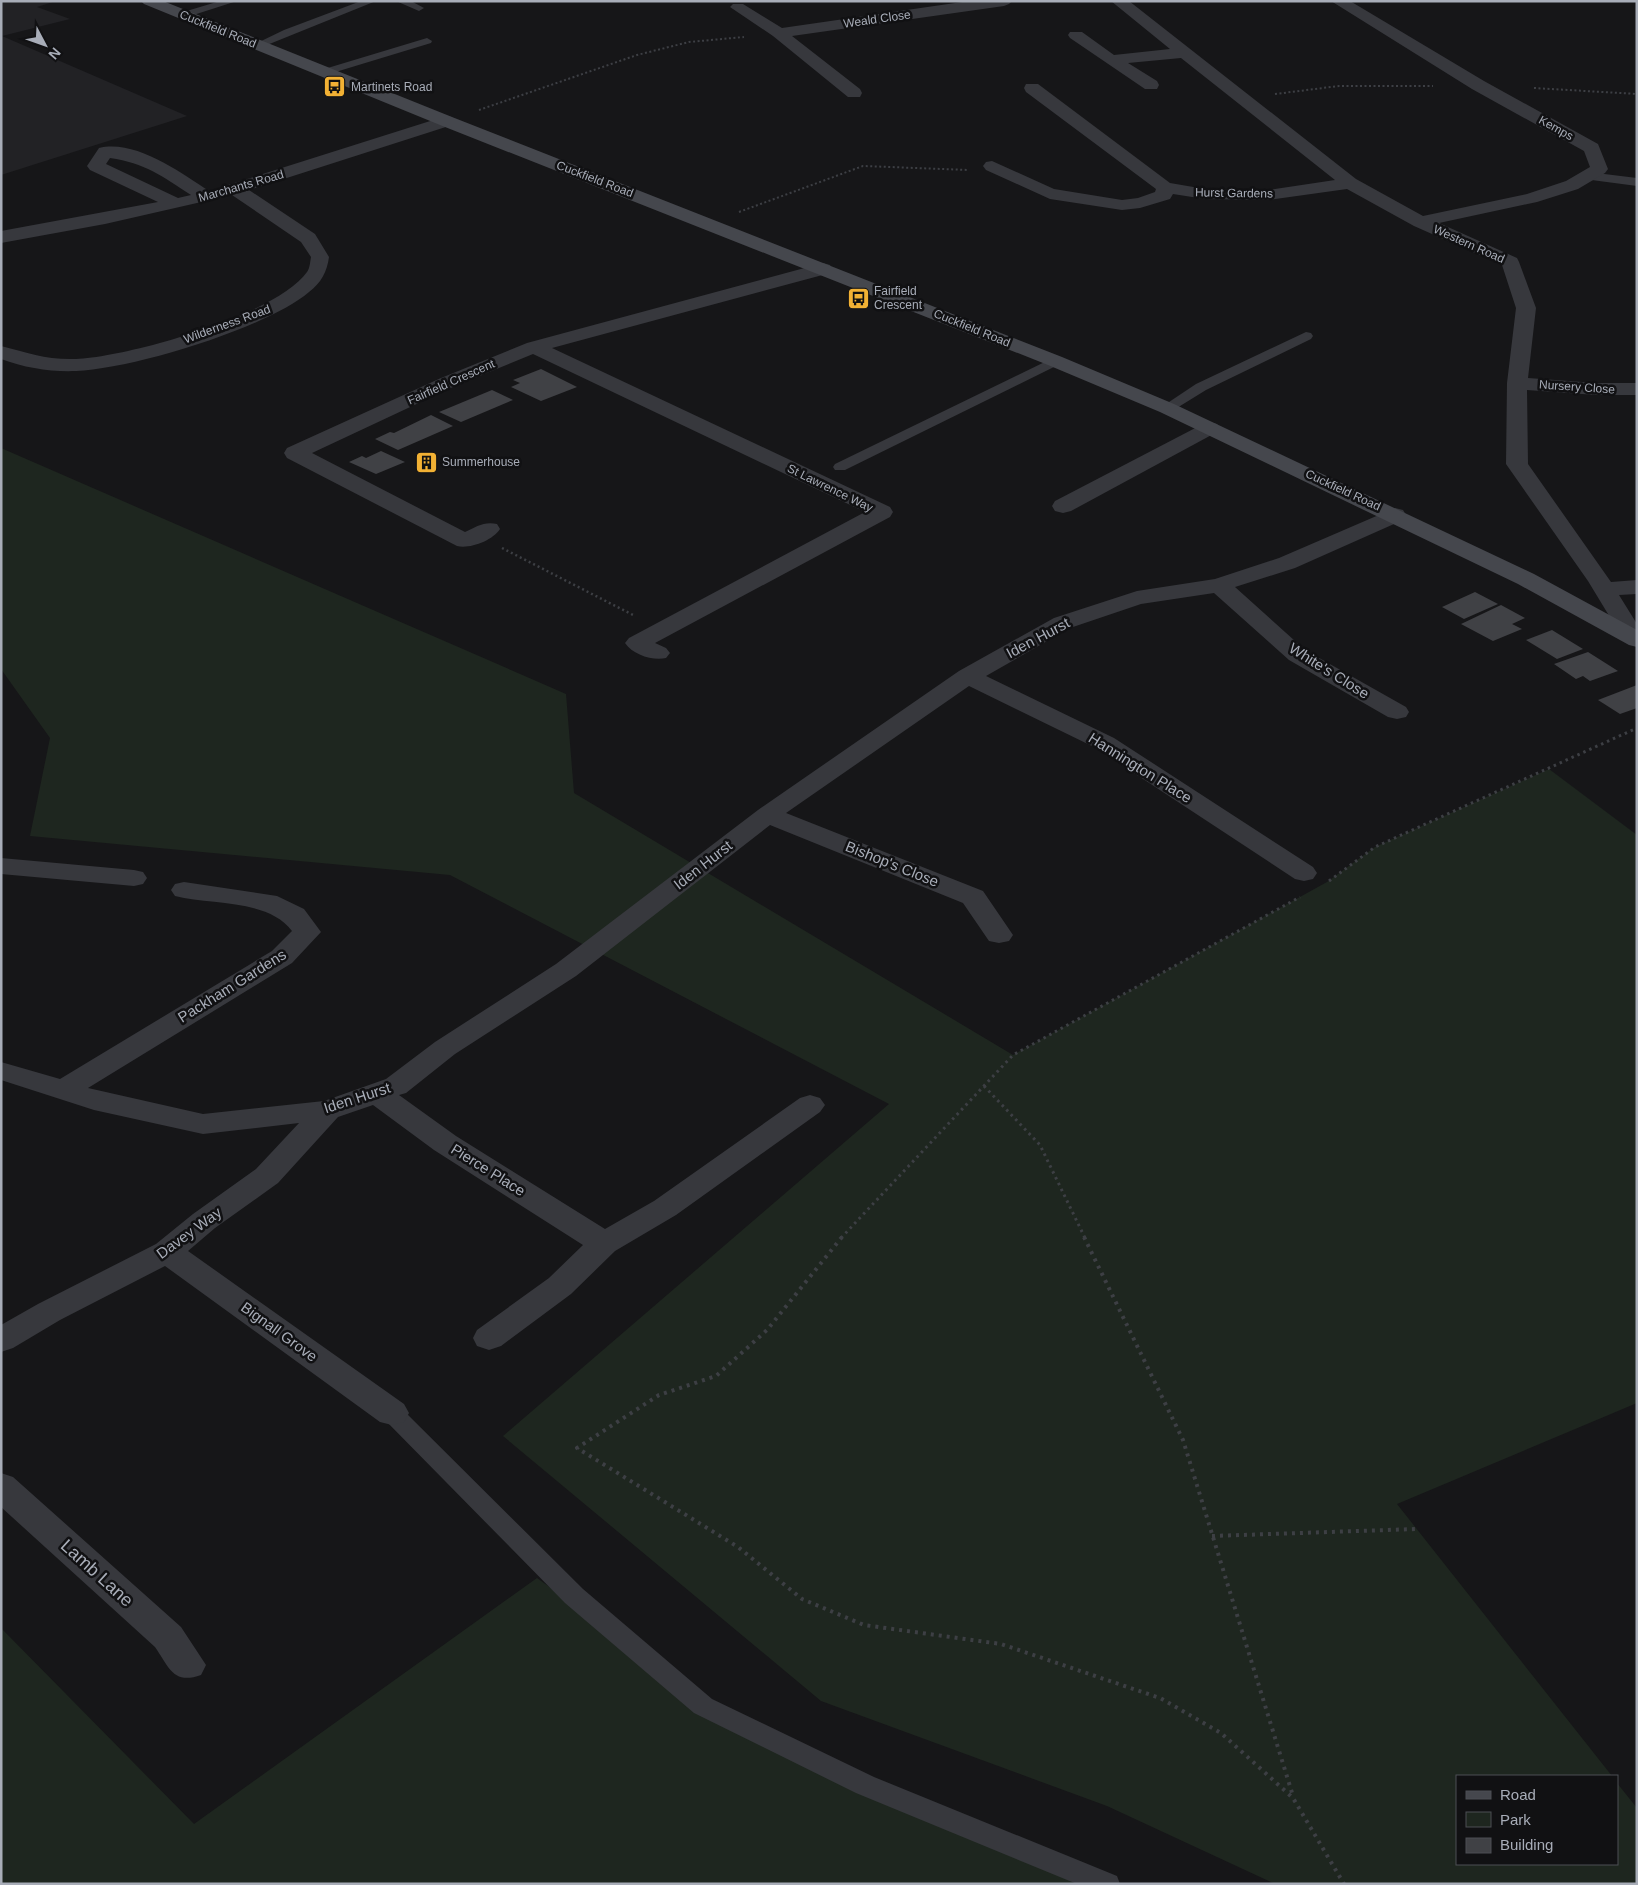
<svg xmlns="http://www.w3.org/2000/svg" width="1638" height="1885" viewBox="0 0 1638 1885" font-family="Arial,sans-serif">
  <rect width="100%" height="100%" fill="#161618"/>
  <polygon fill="#222225" points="1,1 56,1 37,7 70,19 2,36 187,116 1,175"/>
  <g fill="#1e261f">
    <polygon points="1,448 566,694 574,793 1013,1055 1327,882 1375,847 1549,769 1637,835 1637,1403 1397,1504 1612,1776 1457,1776 1457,1864 1617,1864 1617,1783 1637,1808 1637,1884 1275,1884 1107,1806 821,1701 503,1436 889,1104 450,875 30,836 50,738 1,669"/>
    <polygon points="537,1578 734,1721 1107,1884 1,1884 1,1628 194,1824"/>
  </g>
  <g fill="#404145">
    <polygon points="541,369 577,387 541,401 511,387 520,383 513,380"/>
    <polygon points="492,390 513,400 461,422 439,412"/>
    <polygon points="431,415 453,426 398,450 375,439 390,432 394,433"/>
    <polygon points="381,451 405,462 376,474 349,462 362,456 366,458"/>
    <polygon points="427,458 436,462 425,467 416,463"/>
    <polygon points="1475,592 1498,604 1464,619 1442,607"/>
    <polygon points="1501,605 1525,618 1512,624 1522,629 1493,641 1461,624"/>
    <polygon points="1552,630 1583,649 1557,659 1526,640"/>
    <polygon points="1588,652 1618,671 1590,681 1583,676 1576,679 1554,664"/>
    <polygon points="1637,685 1637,708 1620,714 1598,700"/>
  </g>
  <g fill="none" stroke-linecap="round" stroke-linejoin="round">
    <g stroke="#3d3f44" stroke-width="2" stroke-dasharray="2 2.5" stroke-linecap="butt">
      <polyline points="1534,88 1637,94"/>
      <polyline points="1275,94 1339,86 1433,86"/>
      <polyline points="479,110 637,55 689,42 744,37"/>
      <polyline points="739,212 863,166 969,170"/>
    </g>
    <polyline stroke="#3d3f44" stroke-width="2.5" stroke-dasharray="2 3" stroke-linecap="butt" points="502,548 635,616"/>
    <g stroke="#3d3f44" stroke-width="3" stroke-dasharray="2.5 4" stroke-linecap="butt">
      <polyline points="1329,881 1375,847 1637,728"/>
      <polyline points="984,1086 1040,1145 1085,1238"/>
      <polyline points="841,1238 1013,1055 1300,897"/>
    </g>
    <g stroke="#3d3f44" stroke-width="4" stroke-dasharray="3 5" stroke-linecap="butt">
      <polyline points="842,1237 767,1330 716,1376 659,1395 577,1448 738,1547 802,1599 864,1625 1001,1644 1160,1698 1221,1733 1293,1798 1344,1884"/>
      <polyline points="1084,1237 1183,1440 1293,1796"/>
      <polyline points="1212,1536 1416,1529"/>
    </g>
    <g fill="#37383d" fill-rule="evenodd">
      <polygon points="220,1 237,1 184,18 179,15 180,13"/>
      <polygon points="361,1 376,1 262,47 258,48 253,45 284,30"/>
      <polygon points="396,1 411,1 424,8 419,11"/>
      <polygon points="427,38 432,41 431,43 329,74 325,75 319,72 321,70"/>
      <polygon points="1588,172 1637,178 1637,186 1584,179 1582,176"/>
      <polygon points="1306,332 1311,333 1313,336 1311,339 1206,390 1172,411 1162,411 1160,408 1196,384"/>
      <polygon points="1055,357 1060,358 1062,361 1060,364 845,470 835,470 833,467 835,464"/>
      <polygon points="392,1405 400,1407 583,1589 712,1699 874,1777 1117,1876 1120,1884 1077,1884 856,1793 694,1713 565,1603 384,1419 381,1413 384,1407"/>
    </g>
    <g fill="#37383d" fill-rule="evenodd">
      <polygon points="969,1 1012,1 1009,4 1004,6 792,36 860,89 862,93 860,97 848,97 773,36 730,7 733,4 743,4 782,28"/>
      <polygon points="1111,1 1129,1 1356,179 1423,216 1527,194 1566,181 1590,167 1584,151 1472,89 1331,1 1350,1 1484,81 1598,144 1608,169 1605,173 1578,189 1537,202 1439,223 1517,258 1519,262 1536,308 1528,378 1596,383 1637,383 1637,395 1596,395 1527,390 1528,464 1611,582 1637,580 1637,594 1619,595 1637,624 1637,643 1625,642 1588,581 1506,464 1507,383 1516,308 1502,265 1414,226 1347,189 1268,200 1205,199 1173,194 1170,199 1140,208 1122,210 1050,199 986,170 983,166 986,162 992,161 1054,189 1122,200 1138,198 1155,192 1156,189 1026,92 1024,88 1026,84 1038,84 1170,183 1205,189 1268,190 1335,180 1181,58 1128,63 1157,81 1159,85 1157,89 1145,89 1070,38 1068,35 1070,32 1082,32 1114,55 1170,49"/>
      <path d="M446 116 452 117 454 121 452 125 249 190 315 234 329 257C327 272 321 283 309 292 267 328 132 369 76 371 51 372 25 368 1 359V346C29 353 46 360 76 359 128 357 277 315 307 272 310 268 310 262 311 257L301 242 232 195 105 224 1 243V231L158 202 90 170 87 166 99 148C135 139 180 172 209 191ZM110 158C145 163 162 176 191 195L178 198 106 164Z"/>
      <path d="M823 263 830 265 832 269 830 273 552 348 890 507 893 512 890 517 655 643 666 648 670 653 666 658C653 661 633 655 625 643L629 638 865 512 533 354 455 386 312 453 465 532C476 527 484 521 497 524L500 529C492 541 470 549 457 546L287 458 284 453 287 448 441 378 527 343Z"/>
      <polygon points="1210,422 1217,424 1220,428 1217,432 1071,511 1063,513 1055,511 1052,506 1055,501 1203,424"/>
      <path d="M1395 508 1403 510 1406 515 1403 520 1295 568 1235 587 1305 650 1406 707 1409 712 1406 717 1397 719 1388 717 1289 660 1214 593 1141 604 1070 628 986 676 1114 738 1313 867 1317 873 1313 879 1304 881 1295 879 1096 748 969 686 786 813 983 891 1013 935 1009 941 999 943 989 941 963 903 770 825 576 976 455 1054 406 1093 399 1095 456 1136 605 1229 654 1201 800 1098 810 1095 820 1098 825 1105 820 1112 676 1215 615 1251 571 1294 501 1346 489 1350 477 1346 473 1338 477 1330 549 1278 583 1245 434 1150 373 1105 338 1117 278 1183 215 1228 188 1251 404 1404 409 1413 404 1422 392 1425 380 1422 165 1266 60 1320 13 1348 1 1352V1325L38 1304 156 1244 193 1214 256 1169 299 1123 203 1134 94 1110 1 1080V1062L60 1079 272 951 292 931C268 899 211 905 175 896L171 890 175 884 184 882 277 896 304 909 321 932 292 963 88 1088 203 1114 324 1101 386 1079 435 1042 556 964 758 810 959 671 1054 618 1137 591 1215 579 1279 558Z"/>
      <polygon points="1,858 134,870 143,872 147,878 143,884 134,886 1,874"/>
      <path d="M1 1473 13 1477 181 1627 206 1665 201 1675C173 1685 169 1667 155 1647L1 1507Z"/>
    </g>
    <polygon fill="#45474d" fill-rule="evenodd" points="141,1 163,1 452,117 1062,357 1174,404 1534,574 1637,630 1637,647 1629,645 1518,584 1160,412 1048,365 440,125 144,4"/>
  </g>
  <defs>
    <symbol id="bus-square" viewBox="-11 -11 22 22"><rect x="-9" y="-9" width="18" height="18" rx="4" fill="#f2b134" stroke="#111113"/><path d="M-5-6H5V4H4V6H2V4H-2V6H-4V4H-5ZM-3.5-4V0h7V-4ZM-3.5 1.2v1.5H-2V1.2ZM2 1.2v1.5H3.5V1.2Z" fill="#111"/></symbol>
    <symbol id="building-square" viewBox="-11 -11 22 22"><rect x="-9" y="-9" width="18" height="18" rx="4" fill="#f2b134" stroke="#111113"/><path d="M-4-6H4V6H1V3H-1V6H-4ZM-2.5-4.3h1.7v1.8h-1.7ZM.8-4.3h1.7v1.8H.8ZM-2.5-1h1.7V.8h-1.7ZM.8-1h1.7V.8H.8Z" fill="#111"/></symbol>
  </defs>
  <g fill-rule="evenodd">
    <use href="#bus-square" x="322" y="74" width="25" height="25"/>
    <use href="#bus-square" x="846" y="286" width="25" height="25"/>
    <use href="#building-square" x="414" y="450" width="25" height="25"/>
  </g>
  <g text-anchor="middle" stroke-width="5" stroke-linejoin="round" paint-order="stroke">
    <g font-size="12" fill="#a8adb8" stroke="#111113">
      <text transform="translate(877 19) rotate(-8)" y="4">Weald Close</text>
      <text transform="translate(218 29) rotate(22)" y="4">Cuckfield Road</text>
      <text transform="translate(1556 128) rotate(29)" y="4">Kemps</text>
      <text transform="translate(595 179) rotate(21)" y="4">Cuckfield Road</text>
      <text transform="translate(241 186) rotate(-16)" y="4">Marchants Road</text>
      <text transform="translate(1234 193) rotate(1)" y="4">Hurst Gardens</text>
      <text transform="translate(1469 244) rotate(24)" y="4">Western Road</text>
      <text transform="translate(227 324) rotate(-20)" y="4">Wilderness Road</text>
      <text transform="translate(972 328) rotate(22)" y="4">Cuckfield Road</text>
      <text transform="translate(451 382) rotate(-24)" y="4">Fairfield Crescent</text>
      <text transform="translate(1577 387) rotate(4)" y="4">Nursery Close</text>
      <text transform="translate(830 488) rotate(26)" y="4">St Lawrence Way</text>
      <text transform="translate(1343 490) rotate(25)" y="4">Cuckfield Road</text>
    </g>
    <g font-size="12" fill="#a8adb8" stroke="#111113" text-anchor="start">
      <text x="351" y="91">Martinets Road</text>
      <text x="874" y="295">Fairfield<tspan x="874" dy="14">Crescent</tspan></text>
      <text x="442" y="466">Summerhouse</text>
    </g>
    <g font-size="15" fill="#a8adb8" stroke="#111113">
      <text transform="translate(1038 638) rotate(-28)" y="5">Iden Hurst</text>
      <text transform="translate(1329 671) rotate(32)" y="5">White's Close</text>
      <text transform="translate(1140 768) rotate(32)" y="5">Hannington Place</text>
      <text transform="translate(892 864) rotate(22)" y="5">Bishop's Close</text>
      <text transform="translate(703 865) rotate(-38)" y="5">Iden Hurst</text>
      <text transform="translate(232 986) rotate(-32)" y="5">Packham Gardens</text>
      <text transform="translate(357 1098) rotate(-18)" y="5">Iden Hurst</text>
      <text transform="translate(488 1170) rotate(32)" y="5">Pierce Place</text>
      <text transform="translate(189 1233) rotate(-36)" y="5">Davey Way</text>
      <text transform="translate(279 1332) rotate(36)" y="5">Bignall Grove</text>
    </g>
    <g font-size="18" fill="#a8adb8" stroke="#111113">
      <text transform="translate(97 1573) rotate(42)" y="6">Lamb Lane</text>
    </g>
  </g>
  <rect width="1638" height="1885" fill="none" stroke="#a8adb8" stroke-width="5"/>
  <rect x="1456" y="1775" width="162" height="90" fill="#111113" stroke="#4d4f55"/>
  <rect x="1466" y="1791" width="25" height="8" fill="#45474d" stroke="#4d4f55"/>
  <text x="1500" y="1800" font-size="15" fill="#a8adb8">Road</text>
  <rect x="1466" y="1812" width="25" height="15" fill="#1e261f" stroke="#4d4f55"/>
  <text x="1500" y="1825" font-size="15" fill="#a8adb8">Park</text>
  <rect x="1466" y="1838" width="25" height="15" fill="#404145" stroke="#4d4f55"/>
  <text x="1500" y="1850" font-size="15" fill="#a8adb8">Building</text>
  <g transform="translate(45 45) rotate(131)" stroke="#111113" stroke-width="4" paint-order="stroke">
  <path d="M0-4L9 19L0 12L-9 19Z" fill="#a8adb8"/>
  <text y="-8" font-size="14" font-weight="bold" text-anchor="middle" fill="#a8adb8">N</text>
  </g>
</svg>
